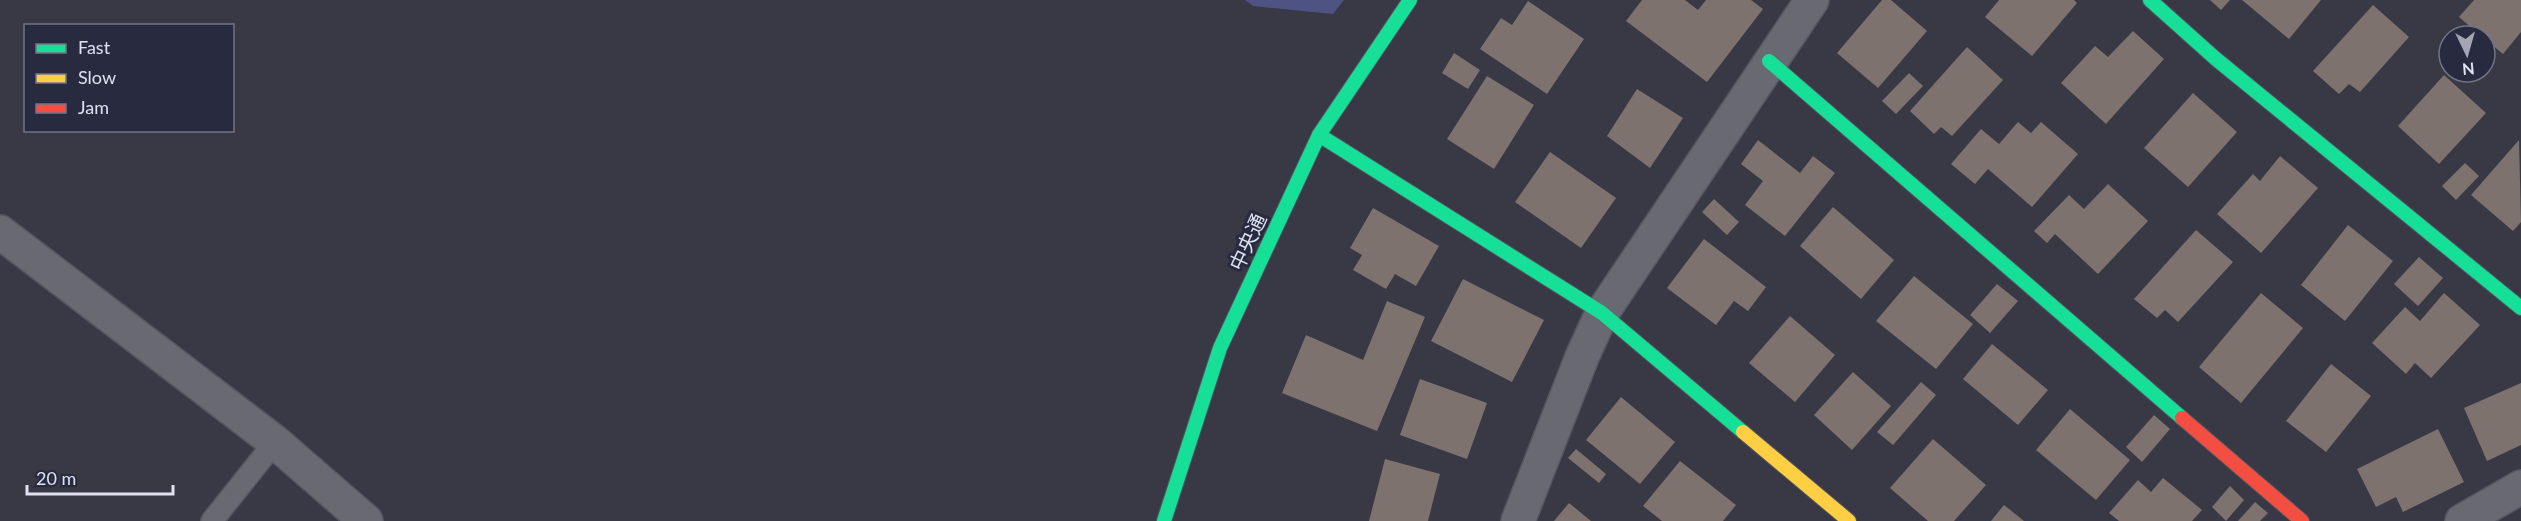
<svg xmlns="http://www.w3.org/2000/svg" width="2521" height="521" viewBox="0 0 2521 521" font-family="Lato,'Noto Sans JP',sans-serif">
  <rect width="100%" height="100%" fill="#383945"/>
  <polygon fill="#4e5384" points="1245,0 1344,0 1333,14 1253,6"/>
  <g fill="#7d726e">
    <polygon points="1642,0 1685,0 1698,10 1706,0 1751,0 1763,9 1707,82 1626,21"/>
    <polygon points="1882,0 1891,0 1927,31 1878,88 1837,53"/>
    <polygon points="1999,0 2074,0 2077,3 2032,56 1985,17"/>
    <polygon points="2210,0 2230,0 2221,10"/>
    <polygon points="2242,0 2321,0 2289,39"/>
    <polygon points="2474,0 2521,0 2521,32 2503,54 2485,39 2485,36 2481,36 2459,17"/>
    <polygon points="1528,1 1584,39 1547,94 1480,49 1501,18 1512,25"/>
    <polygon points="2373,5 2409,37 2360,92 2349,84 2339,94 2313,71"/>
    <polygon points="2133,31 2164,59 2106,124 2061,83 2095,46 2108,57"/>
    <polygon points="1967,47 2003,80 1952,136 1941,127 1934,134 1910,111"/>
    <polygon points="1454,53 1480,70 1468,89 1442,73"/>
    <polygon points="1909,73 1923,86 1896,114 1882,101"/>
    <polygon points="2444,75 2486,113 2439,164 2398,126"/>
    <polygon points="1487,76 1534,105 1494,169 1447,139"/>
    <polygon points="1637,89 1683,118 1650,168 1607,136"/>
    <polygon points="2193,93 2237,132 2188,187 2144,148"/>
    <polygon points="2018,122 2031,133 2041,122 2078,154 2032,207 1988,169 1975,184 1951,164 1981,129 1999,144"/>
    <polygon points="1758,140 1800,173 1813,156 1835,173 1785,236 1745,205 1763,181 1741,164"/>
    <polygon points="2519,140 2521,222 2513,231 2471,195"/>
    <polygon points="1550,152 1616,198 1581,248 1515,202"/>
    <polygon points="2280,156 2318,188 2261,253 2217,214 2253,174 2260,181"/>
    <polygon points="2465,163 2479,176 2456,200 2442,186"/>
    <polygon points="2108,184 2148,221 2098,274 2055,234 2047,243 2034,231 2069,195 2084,209"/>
    <polygon points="1714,199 1739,222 1727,235 1702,212"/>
    <polygon points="1833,207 1894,260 1861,299 1800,246"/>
    <polygon points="1373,208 1439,246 1416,286 1395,274 1386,289 1353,270 1362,255 1350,248"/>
    <polygon points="2348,225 2393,261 2345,321 2301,285"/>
    <polygon points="2196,230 2233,262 2178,322 2165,310 2157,318 2134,299"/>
    <polygon points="1704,239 1766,287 1748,311 1734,301 1716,325 1667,288"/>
    <polygon points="2419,257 2443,278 2418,306 2394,284"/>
    <polygon points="1914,276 1973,324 1936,369 1876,321"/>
    <polygon points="1463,279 1544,320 1512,382 1431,341"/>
    <polygon points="1997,284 2018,301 1990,333 1970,315"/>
    <polygon points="2261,293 2303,328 2241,403 2199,367"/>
    <polygon points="2444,293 2480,325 2431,378 2415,363 2406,374 2372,343 2405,307 2420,321"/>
    <polygon points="1387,301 1425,317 1377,431 1282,393 1306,335 1363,360"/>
    <polygon points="1790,316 1835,355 1795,402 1749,363"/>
    <polygon points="1992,344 2048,390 2018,425 1963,379"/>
    <polygon points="2331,364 2371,396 2326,452 2286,421"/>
    <polygon points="1853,372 1891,406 1852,450 1814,415"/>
    <polygon points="1420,379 1487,403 1467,459 1400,435"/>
    <polygon points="1921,382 1936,395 1893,445 1877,432"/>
    <polygon points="2521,383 2521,445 2487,461 2464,408"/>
    <polygon points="1621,397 1675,442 1640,484 1586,440"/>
    <polygon points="2070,409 2130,460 2096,500 2036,450"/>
    <polygon points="2154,415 2170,429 2142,462 2126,447"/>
    <polygon points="2438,429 2464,482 2403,512 2396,497 2376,507 2357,469"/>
    <polygon points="1933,439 1986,485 1954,521 1928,521 1890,488"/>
    <polygon points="1576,449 1606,474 1599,483 1568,458"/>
    <polygon points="1385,459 1440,474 1428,521 1369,521"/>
    <polygon points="1680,461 1736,505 1723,521 1662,521 1643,506"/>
    <polygon points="2163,478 2202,510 2192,521 2119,521 2109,513 2138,480 2151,492"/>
    <polygon points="2230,486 2244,500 2226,521 2212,507"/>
    <polygon points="2255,502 2268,513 2260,521 2238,521"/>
    <polygon points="1569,503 1591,521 1554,521"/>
    <polygon points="2004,505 2024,521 1991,521"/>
  </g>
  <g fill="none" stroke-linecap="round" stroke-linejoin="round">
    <defs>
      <polyline id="lane" points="212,521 275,442"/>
      <g id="street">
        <polyline points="0,232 275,442 366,521"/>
        <polyline points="1518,521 1582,357 1602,313 1812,0"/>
        <polyline points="2462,521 2521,487"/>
      </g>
      <g id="fast">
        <polyline points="2150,0 2216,59 2521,308"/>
        <polyline points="1769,61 2182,418"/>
        <polyline points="1319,135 1602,313 1743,432"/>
        <polyline points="1164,521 1220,348 1319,135 1410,0"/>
      </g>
      <polyline id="slow" points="1743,432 1849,521"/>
      <polyline id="jam" points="2182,418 2302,521"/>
    </defs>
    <use href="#lane" stroke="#545560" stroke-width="24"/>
    <use href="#street" stroke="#545560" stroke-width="36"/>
    <use href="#fast" stroke="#545560" stroke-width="16"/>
    <use href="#slow" stroke="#545560" stroke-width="16"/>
    <use href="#jam" stroke="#545560" stroke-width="16"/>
    <use href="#lane" stroke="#696a71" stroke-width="21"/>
    <use href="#street" stroke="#696a71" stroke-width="33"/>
    <use href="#fast" stroke="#16e098" stroke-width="14"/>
    <use href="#slow" stroke="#ffcf43" stroke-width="14"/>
    <use href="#jam" stroke="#f24e42" stroke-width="14"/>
  </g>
  <g text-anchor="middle" stroke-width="6" stroke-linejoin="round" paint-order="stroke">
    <g font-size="20" fill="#dfe1f0" stroke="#282b40">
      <text transform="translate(1248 242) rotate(-65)" y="7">中央通</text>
    </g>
  </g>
  <rect x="24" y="24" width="210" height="108" fill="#282b40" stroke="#717486" stroke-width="1.5"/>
  <rect x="36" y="44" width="30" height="9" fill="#16e098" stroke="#717486" stroke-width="1.5"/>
  <text x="78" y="54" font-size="18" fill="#dfe1f0">Fast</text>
  <rect x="36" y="74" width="30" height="9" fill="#ffcf43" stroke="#717486" stroke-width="1.5"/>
  <text x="78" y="84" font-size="18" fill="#dfe1f0">Slow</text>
  <rect x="36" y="104" width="30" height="9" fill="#f24e42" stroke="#717486" stroke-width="1.5"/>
  <text x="78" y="114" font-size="18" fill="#dfe1f0">Jam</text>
  <g transform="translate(2467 54) rotate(175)"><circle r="28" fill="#282b40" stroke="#717486" stroke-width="1.5"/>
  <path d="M0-4.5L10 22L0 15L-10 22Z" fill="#a5a6b4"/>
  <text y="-9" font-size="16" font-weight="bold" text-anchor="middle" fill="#dfe1f0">N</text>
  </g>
  <path d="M27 485v9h146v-9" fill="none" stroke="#dfe1f0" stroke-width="3"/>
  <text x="36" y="485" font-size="18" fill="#dfe1f0" stroke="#282b40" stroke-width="4.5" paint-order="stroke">20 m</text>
</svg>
